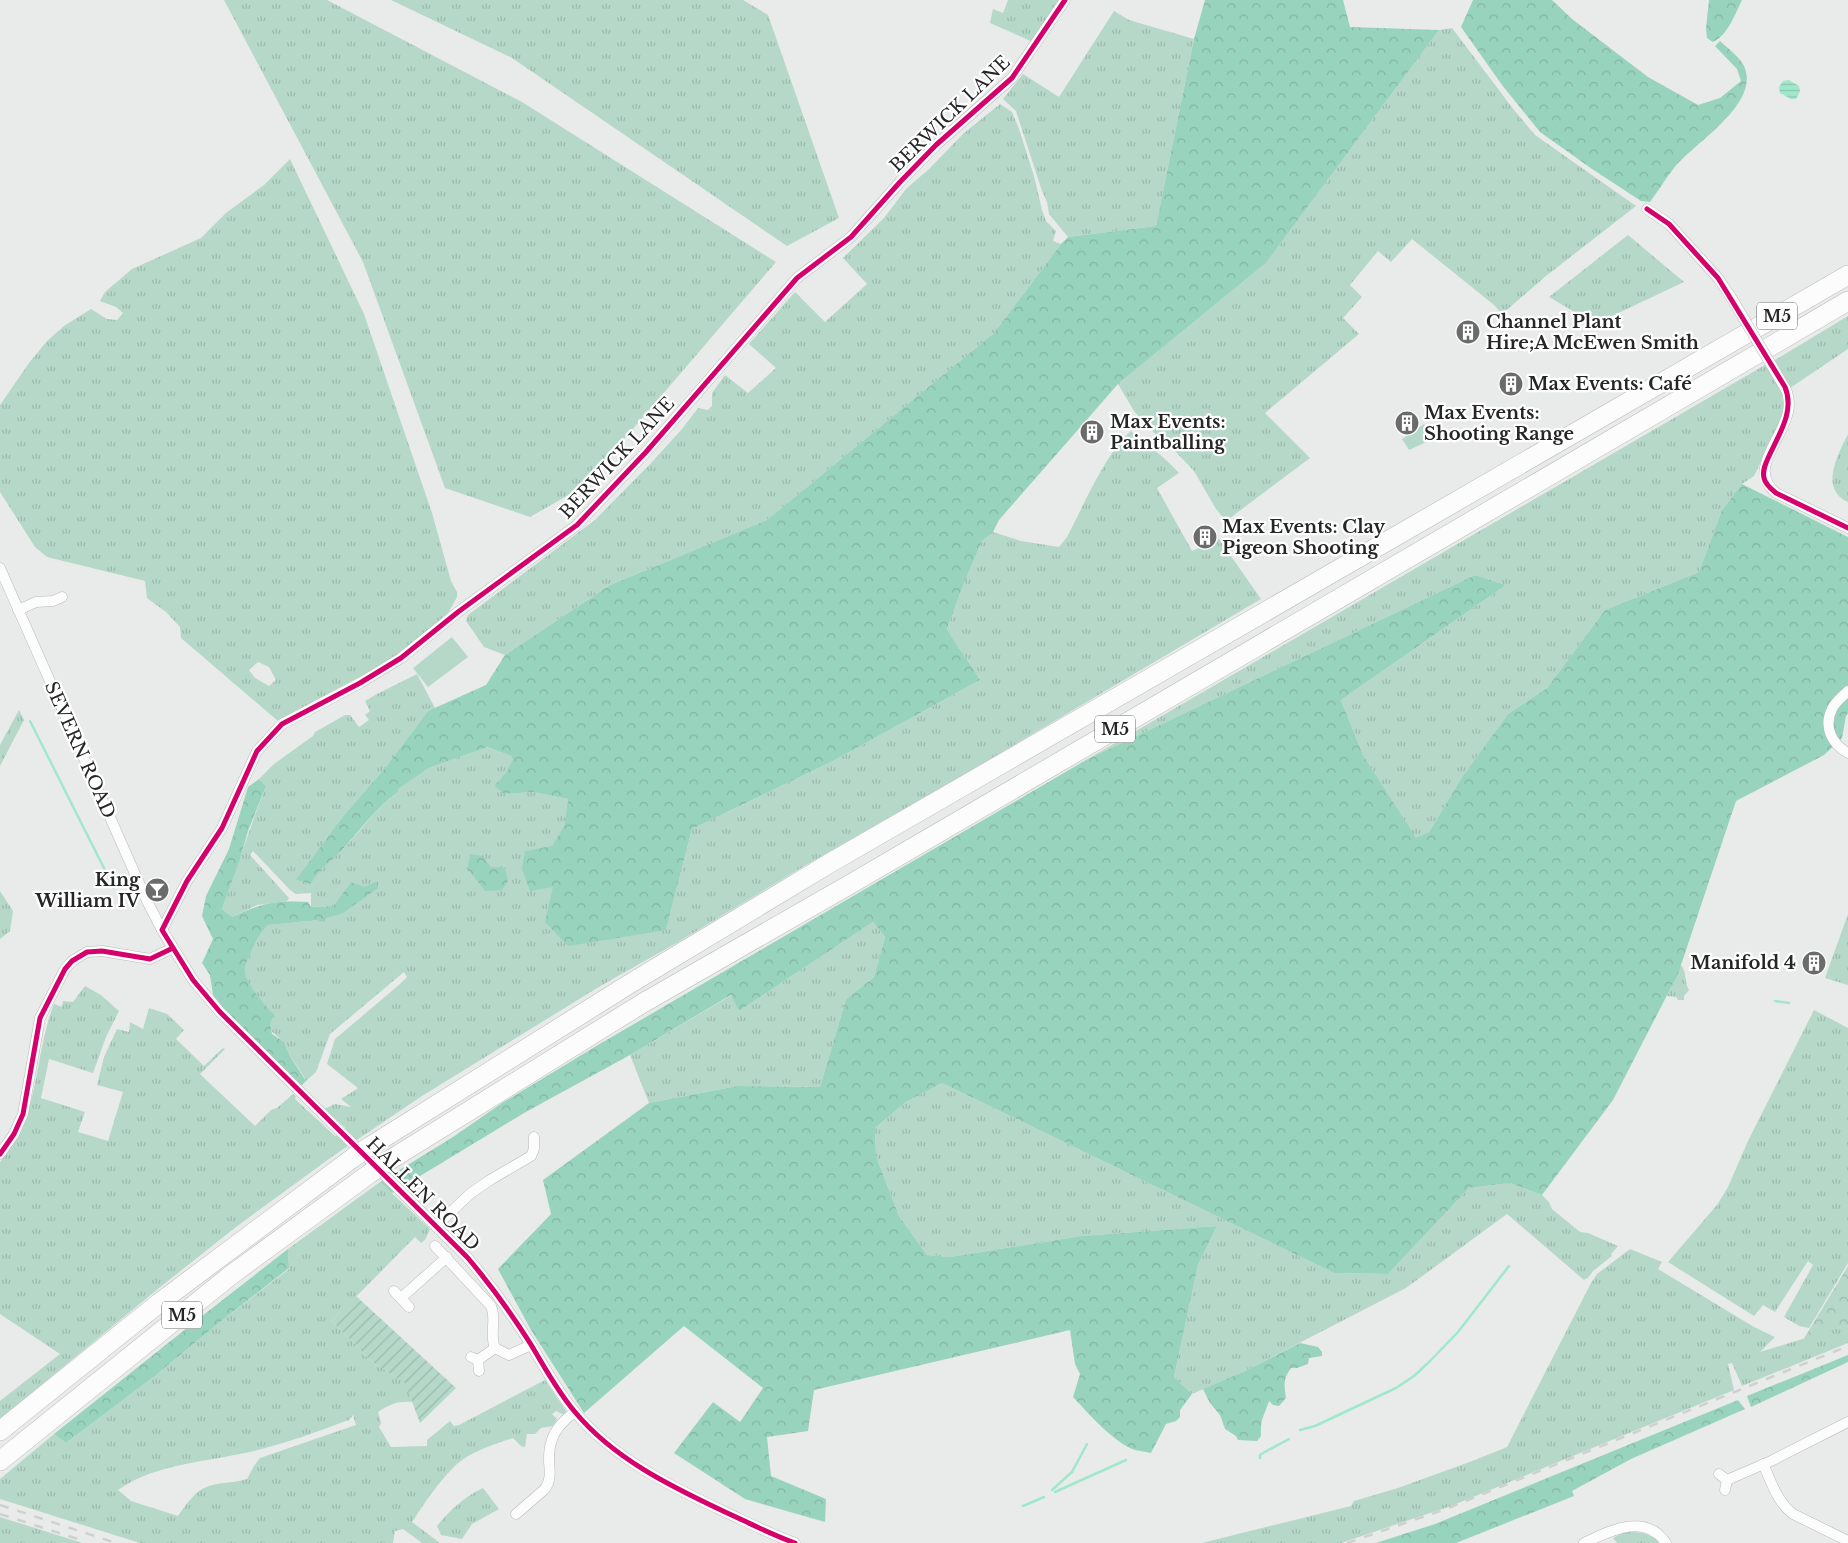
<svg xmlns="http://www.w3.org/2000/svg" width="1848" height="1543" viewBox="0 0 1848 1543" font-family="'Libre Baskerville',serif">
  <defs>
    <pattern id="grass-tufts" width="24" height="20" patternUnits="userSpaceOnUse" patternTransform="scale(1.25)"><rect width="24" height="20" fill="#b5d8c9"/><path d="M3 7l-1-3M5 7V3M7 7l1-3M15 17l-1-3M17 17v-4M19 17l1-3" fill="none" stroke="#9cb9ac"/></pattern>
    <pattern id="forest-crowns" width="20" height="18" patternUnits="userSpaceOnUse" patternTransform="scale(1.25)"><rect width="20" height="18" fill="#98d3bd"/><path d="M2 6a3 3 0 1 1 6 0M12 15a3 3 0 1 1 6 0" fill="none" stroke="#83b5a2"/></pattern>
    <pattern id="park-crowns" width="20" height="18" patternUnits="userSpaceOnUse" patternTransform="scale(1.25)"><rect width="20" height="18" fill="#b5d8c9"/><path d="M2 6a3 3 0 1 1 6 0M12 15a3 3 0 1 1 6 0" fill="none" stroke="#9cb9ac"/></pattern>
    <pattern id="garden-furrows" width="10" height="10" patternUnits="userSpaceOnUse" patternTransform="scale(1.25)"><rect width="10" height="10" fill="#b5d8c9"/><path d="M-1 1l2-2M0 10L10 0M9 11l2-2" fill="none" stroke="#9cb9ac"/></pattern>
    <pattern id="water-rules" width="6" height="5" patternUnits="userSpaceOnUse" patternTransform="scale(1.25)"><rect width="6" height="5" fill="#a0e8cc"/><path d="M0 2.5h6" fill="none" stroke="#8ac7af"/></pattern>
  </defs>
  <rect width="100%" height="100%" fill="#e9ebea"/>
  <g fill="url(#grass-tufts)" fill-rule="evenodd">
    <polygon points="224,0 327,0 522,102 776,262 584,486 530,517 445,488 363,262"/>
    <polygon points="391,0 743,0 768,15 839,218 787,246 512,58"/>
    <polygon points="1008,0 1060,0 1033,42 990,23 993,9 1003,13"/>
    <polygon points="1114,11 1129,20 1194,39 1156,226 1068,237 1049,214 1047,202 1042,191 1016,111 1003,99 1023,74 1059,97"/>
    <polygon points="1452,28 1514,110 1535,135 1636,206 1546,276 1502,314 1494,305 1412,239 1391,262 1378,251 1350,285 1362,297 1343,318 1359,334 1265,413 1310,458 1226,521 1216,509 1194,471 1175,451 1157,436 1134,411 1118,384 1266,263 1439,30"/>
    <polygon points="1000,104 1012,112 1019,129 1034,176 1042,210 1046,221 1056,231 1053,241 1061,244 994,333 767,520 610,585 505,655 484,647 466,621 468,615 595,520 651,463 682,429 698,408 708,410 712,406 712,393 725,375 748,393 776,368 749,344 795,292 825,322 867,284 843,258 884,218 906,189 929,169 964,133"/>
    <path d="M290 159 364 314 432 513 451 581 457 592V597L447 615 396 657 278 721 181 638 180 627 166 612 147 598 145 581 47 557 35 547 0 492V405L29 363 47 341 64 326 91 309 107 319 117 320 123 313 116 307 100 301 105 292 132 269 201 238 226 213 264 185ZM258 662 269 667 276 680 269 686 255 678 249 670Z"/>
    <polygon points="1628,235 1684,282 1595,324 1549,297"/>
    <polygon points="1848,316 1848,349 1790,388 1775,360"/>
    <polygon points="1765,365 1782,391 1784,414 1754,476 1742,484 1722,510 1699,572 1605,610 1547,688 1508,714 1462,777 1429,832 1416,839 1363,755 1341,700 1506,585 1475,575 1086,760"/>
    <path d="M1131 431C1147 445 1165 457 1179 473L1157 488 1192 551 1219 539 1261 599 953 781 801 868 680 941 597 988 422 1096 333 1156 236 1227 159 1288 0 1419V1401L60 1354 0 1314V1162C41 1117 33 1058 54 1004L62 1007 63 1001 73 1002 85 986 101 995 119 1011 106 1037 93 1073 49 1059 41 1098 85 1112 78 1132 108 1141 123 1092 97 1085 104 1057 117 1029 129 1032 130 1022 143 1029 149 1008 167 1014 184 1030 176 1039 204 1066 223 1048 225 1049 200 1074 255 1126 271 1110 277 1108 293 1094 296 1097 295 1099 335 1136 346 1128 324 1109 335 1104 351 1107 341 1099 358 1088 327 1064 335 1039 341 1034 400 984 407 977 404 972 330 1034 316 1072 306 1081C302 1072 296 1065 291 1057 288 1053 287 1047 284 1043 278 1035 259 1027 276 1016 266 1007 245 985 245 971 245 963 250 955 253 948 257 939 261 932 268 925L320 920 378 882 364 888 351 882 333 906 311 907V893L296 894 290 890 253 851 250 855 289 898 287 901 257 905 232 917 222 909C237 868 250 827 266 786L259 779 274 764 313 736 315 732 345 715H350L359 727 369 720 365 715 370 711 365 701 377 694 417 674 435 708 428 711 385 768 344 815 297 880 311 884C318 870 329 863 340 852 360 832 374 810 398 792L397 789 429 768 486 747 515 757 507 771 494 786 504 794 533 792 568 799 564 826 552 847 525 851 553 887 666 930 692 829 833 761 980 680C970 662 957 647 947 629L964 583 982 541 993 532 1021 541 1059 547 1067 537C1083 507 1106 452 1131 431Z"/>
    <path d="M1848 434V502C1819 489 1838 454 1848 434Z"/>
    <polygon points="19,710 24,720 0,766 0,745"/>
    <polygon points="0,891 13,911 10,931 0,939"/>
    <polygon points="1848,914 1848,985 1825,978"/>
    <polygon points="873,922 885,937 874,977 846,999 820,1087 737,1086 649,1103 630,1055 732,995 739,1011"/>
    <path d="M1681 965C1687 972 1684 982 1689 990L1684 996V1000H1678L1676 997 1667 996Z"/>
    <polygon points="1814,1010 1848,1028 1848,1263 1809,1328 1799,1326 1784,1317 1813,1265 1808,1261 1775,1312 1763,1305 1754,1316 1668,1262 1717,1205 1728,1187 1748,1141"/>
    <polygon points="942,1083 1334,1273 1388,1274 1469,1188 1510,1183 1542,1195 1549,1202 1552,1209 1580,1232 1588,1233 1618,1246 1611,1254 1612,1256 1593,1271 1587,1279 1586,1278 1584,1280 1507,1214 1406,1288 1245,1371 1192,1394 1174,1377 1198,1265 1217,1226 1081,1236 950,1257 927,1255 899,1216 876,1156 875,1128 906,1102"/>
    <path d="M380 1182 430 1229 425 1240 421 1243 415 1237 332 1321 371 1361 406 1383 412 1402C398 1401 390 1404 378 1412L381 1423 379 1427 391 1447 427 1446V1440L450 1421 454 1426 459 1425 545 1380 566 1411 564 1415 556 1411 552 1414 557 1419 553 1426 541 1428 535 1434H527L525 1447 521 1446 513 1438C497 1443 470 1452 457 1464 440 1480 425 1502 412 1522L440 1543H422L403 1529 395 1531 393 1543H140L0 1499V1479L54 1434 66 1443 156 1375 220 1322 289 1269 288 1249ZM353 1415 356 1425 260 1458 254 1466 247 1479C235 1483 221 1482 209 1486 195 1490 186 1505 178 1516L131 1501 118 1490C158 1462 211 1462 258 1450 289 1442 319 1431 349 1420Z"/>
    <polygon points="1630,1249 1662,1262 1658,1269 1754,1327 1775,1337 1760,1352 1848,1325 1848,1343 1742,1386 1732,1363 1728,1364 1734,1390 1451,1506 1341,1543 1202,1543 1351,1506 1354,1501 1398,1488 1475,1460 1507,1447 1591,1283 1597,1274"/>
    <path d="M483 1488 499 1509 472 1524 462 1539 441 1535 437 1526C450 1510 464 1497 483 1488Z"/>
    <polygon points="0,1517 73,1540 82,1543 0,1543"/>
    <path d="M1629 1532C1642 1532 1651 1534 1661 1543H1617L1613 1538 1620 1534Z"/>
  </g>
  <g fill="url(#forest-crowns)">
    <path d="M1205 0H1343L1350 27 1439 30 1266 263 1118 384 999 520 993 532 982 541 964 583 947 629C957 647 970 662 980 680L833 761 692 829 666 930 568 946 545 922 553 887 530 891 522 869 525 851 552 846 564 826 568 799 533 792 504 794 494 786 507 771 514 757 487 747 429 768 398 789V792C375 809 360 830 342 850 330 863 319 869 311 884L296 880 344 815 385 768 428 711 486 685 505 655 610 585 767 520 994 333 1061 244 1068 237 1156 226 1194 39Z"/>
    <path d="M1473 0H1552L1572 19 1648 77 1698 105 1720 98 1741 81 1737 69 1715 46 1720 41C1727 48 1740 57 1744 66 1761 104 1695 142 1674 168 1666 178 1658 191 1650 202L1641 201 1592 169 1540 132 1502 85 1461 27Z"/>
    <path d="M1709 0H1742C1735 14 1728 35 1713 42L1707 38 1706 28Z"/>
    <path d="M1742 484 1848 537V713L1846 716 1842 738 1824 755 1736 801 1678 974 1613 1100 1542 1195 1510 1183 1469 1188 1388 1274 1334 1273 942 1083 906 1102 875 1128 876 1156 899 1216 927 1255 950 1257 1081 1236 1217 1226 1198 1265 1174 1377 1192 1394 1180 1410V1417L1176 1421 1166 1424 1151 1453C1146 1452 1140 1451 1135 1450 1114 1443 1088 1413 1073 1397L1080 1374 1075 1364 1070 1330 814 1390 808 1431 767 1437 771 1476 826 1499 825 1522 745 1499 674 1453 713 1402 740 1422 763 1388 684 1326 584 1413 531 1330 498 1269 551 1214 543 1180 649 1103 737 1086 820 1087 846 999 874 977 885 937 873 922 739 1011 731 995 630 1055 524 1113 392 1193 380 1182 453 1137 502 1103 598 1045 1086 760 1475 575 1506 585 1341 700 1363 755 1416 838 1429 832 1462 777 1508 714 1547 688 1605 610 1699 572 1722 510Z"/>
    <path d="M259 779 266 786 248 831 240 859 222 909 232 917C262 903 274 900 308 902L311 907 333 906 351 882 364 887 378 881V888L343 913 320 920 268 925C261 932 257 939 253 948 250 955 245 963 245 971 246 985 266 1007 276 1016L272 1019 270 1024 272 1034 284 1042 290 1056 306 1081 301 1086 229 1015 213 995 210 975 202 963 213 939 202 916 206 896 229 849 248 787Z"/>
    <polygon points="470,854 482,856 491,867 505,868 508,881 502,890 485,891 468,869"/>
    <polygon points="288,1249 289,1268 220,1322 156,1375 66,1443 54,1434 202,1316"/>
    <path d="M1300 1343 1318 1347 1322 1352V1356L1309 1358 1308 1364 1297 1368H1291C1283 1379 1284 1385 1286 1398L1279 1406 1273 1405 1269 1401C1264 1416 1260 1419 1261 1436L1257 1441 1238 1440 1236 1436 1225 1429 1220 1415 1210 1403 1203 1389 1245 1371Z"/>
    <polygon points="1848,1355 1848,1362 1751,1407 1747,1396"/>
    <polygon points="1738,1400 1745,1409 1631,1459 1572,1491 1574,1496 1456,1543 1376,1543 1435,1524"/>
  </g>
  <polygon fill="url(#park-crowns)" points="1848,1266 1848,1325 1803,1340"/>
  <polygon fill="url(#garden-furrows)" points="356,1296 456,1388 420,1423 405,1383 371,1361 332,1321"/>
  <g fill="#b5d8c9">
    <polygon points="1424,424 1433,439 1409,450 1402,439"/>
    <polygon points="452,637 468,657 428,687 413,668"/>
  </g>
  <polygon fill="url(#water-rules)" points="1789,80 1799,86 1800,91 1796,99 1791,99 1780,93 1779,87 1783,81"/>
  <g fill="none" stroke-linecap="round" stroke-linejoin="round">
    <g stroke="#a0e8cc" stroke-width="2.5">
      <polyline points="30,721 114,888"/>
      <polyline points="1775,1001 1789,1003"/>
      <polyline points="1300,1430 1315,1426 1396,1388 1414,1376 1430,1361 1458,1332 1509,1266"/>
      <polyline points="1260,1458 1260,1455 1263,1453 1289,1439"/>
      <polyline points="1052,1490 1072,1472 1087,1444"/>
      <polyline points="1055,1492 1126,1460"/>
      <polyline points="1023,1506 1044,1497"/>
    </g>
    <defs>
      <g id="minor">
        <polyline points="1647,209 1669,224 1718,278 1731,297"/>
        <path d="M1782 383C1811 422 1738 462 1776 493L1848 528"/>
        <path d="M0 568 147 901 162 930 193 980 220 1012 467 1257C490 1284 511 1313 530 1343 544 1366 557 1391 575 1412 613 1458 670 1486 723 1511 747 1522 770 1534 795 1543"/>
        <polyline points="18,610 36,602 53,601 62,597"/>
        <path d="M1848 691C1843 696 1835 702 1832 709 1823 727 1832 744 1848 753"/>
        <polyline points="162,930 187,881 222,828 257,751 282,724 360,683 401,658 458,612 577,525 646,452 797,278 851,237 900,182 936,145 1012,78 1065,0"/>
        <polyline points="0,1154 14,1134 23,1114 40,1018 65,969 72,961 87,952 102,951 150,959 173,948"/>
        <polyline points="436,1226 471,1193 490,1180 531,1156 534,1149 534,1137"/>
        <path d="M435 1246 491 1306C497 1320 489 1334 495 1348L509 1355 531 1345"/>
        <polyline points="394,1291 409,1307"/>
        <polyline points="401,1298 447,1257"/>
        <polyline points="471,1357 478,1360 479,1371"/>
        <polyline points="478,1360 495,1348"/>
        <path d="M1763 1464C1771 1481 1777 1502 1793 1514L1848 1541"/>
        <polyline points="1719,1474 1727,1480 1725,1490"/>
        <polyline points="1727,1480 1771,1461 1848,1422"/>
        <path d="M516 1514 545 1489C551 1480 550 1472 549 1462 548 1438 557 1425 575 1412"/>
        <path d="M1584 1543C1610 1531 1645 1512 1666 1543"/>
      </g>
      <g id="motorway">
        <polyline points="369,1147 631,983 830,863 1848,275"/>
        <polyline points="385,1163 643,1003 854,882 1848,301"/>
        <polyline points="0,1431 159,1303 354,1157"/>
        <polyline points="0,1461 231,1275 369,1174"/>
      </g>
    </defs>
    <use href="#minor" stroke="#b8bab9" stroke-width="11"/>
    <use href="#motorway" stroke="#b8bab9" stroke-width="20"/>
    <use href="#minor" stroke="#fcfcfc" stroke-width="10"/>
    <use href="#motorway" stroke="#fcfcfc" stroke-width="19"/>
    <g stroke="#cfd0cf" stroke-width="2.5" stroke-dasharray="9 9" stroke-linecap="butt">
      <polyline points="0,1505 116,1543"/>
      <polyline points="0,1514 78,1539"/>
      <polyline points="1347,1543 1446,1509 1848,1346"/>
    </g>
    <defs>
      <polyline id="minor-bridge" points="1731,297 1782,383"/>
      <g id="motorway-bridge">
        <polyline points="354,1157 369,1147"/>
        <polyline points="369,1174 385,1163"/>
      </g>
    </defs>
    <use href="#minor-bridge" stroke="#b8bab9" stroke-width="11" stroke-linecap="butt"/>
    <use href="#motorway-bridge" stroke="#b8bab9" stroke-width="20" stroke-linecap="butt"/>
    <use href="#minor-bridge" stroke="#fcfcfc" stroke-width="10"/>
    <use href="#motorway-bridge" stroke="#fcfcfc" stroke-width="19"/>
    <defs>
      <g id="cycleway">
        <path d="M1647 209 1669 224 1718 278 1785 387C1795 411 1779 434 1769 456 1766 463 1762 470 1764 478 1765 484 1771 489 1776 493L1848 528"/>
        <polyline points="0,1154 14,1134 23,1114 40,1018 65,969 72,961 87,952 102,951 150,959 173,948"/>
        <path d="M795 1543C770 1534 747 1522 723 1511 670 1486 613 1458 575 1412 557 1391 544 1366 530 1343 511 1313 490 1284 467 1257L220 1012 193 980 162 930 187 881 222 828 257 751 282 724 360 683 401 658 458 612 577 525 646 452 797 278 851 237 900 182 936 145 1012 78 1065 0"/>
      </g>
    </defs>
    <use href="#cycleway" stroke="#fff" stroke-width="8"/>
    <use href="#cycleway" stroke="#d6006c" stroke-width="5"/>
  </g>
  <defs>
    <symbol id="building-disc" viewBox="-11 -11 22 22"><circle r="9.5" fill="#6a6b6a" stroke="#fff"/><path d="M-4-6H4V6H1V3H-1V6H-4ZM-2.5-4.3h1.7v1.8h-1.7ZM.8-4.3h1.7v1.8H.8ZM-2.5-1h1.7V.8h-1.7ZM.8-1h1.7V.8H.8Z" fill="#fff"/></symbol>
    <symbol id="bar-disc" viewBox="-11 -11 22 22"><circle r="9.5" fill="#6a6b6a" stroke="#fff"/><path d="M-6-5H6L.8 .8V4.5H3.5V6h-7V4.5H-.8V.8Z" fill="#fff"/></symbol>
  </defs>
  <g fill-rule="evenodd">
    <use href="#building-disc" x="1454" y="318" width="28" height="28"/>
    <use href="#building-disc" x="1497" y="370" width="28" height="28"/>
    <use href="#building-disc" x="1393" y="409" width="28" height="28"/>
    <use href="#building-disc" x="1078" y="418" width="28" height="28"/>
    <use href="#building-disc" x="1191" y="523" width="28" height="28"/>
    <use href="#bar-disc" x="143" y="876" width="28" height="28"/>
    <use href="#building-disc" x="1800" y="949" width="28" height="28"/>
  </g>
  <g text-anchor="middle" stroke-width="4.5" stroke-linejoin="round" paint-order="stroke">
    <g fill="#fff" stroke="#666766" stroke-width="1">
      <rect x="1757" y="302.5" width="40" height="27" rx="4"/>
      <rect x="1095" y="715.5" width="40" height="27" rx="4"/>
      <rect x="162" y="1301.5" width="40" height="27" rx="4"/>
    </g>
    <g font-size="16" font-weight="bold" fill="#252625">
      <text x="1777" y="322">M5</text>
      <text x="1115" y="735">M5</text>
      <text x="182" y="1321">M5</text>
    </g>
    <g font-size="18" fill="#252625" stroke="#fff">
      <text transform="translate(950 114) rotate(-44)" y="6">BERWICK LANE</text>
      <text transform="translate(617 458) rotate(-47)" y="6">BERWICK LANE</text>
      <text transform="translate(80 750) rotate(66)" y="6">SEVERN ROAD</text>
      <text transform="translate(423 1194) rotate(45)" y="6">HALLEN ROAD</text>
    </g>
    <g font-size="18" font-weight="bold" fill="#252625" stroke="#fff" text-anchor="start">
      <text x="1486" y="328">Channel Plant<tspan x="1486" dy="21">Hire;A McEwen Smith</tspan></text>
      <text x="1528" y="390">Max Events: Café</text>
      <text x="1424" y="419">Max Events:<tspan x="1424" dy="21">Shooting Range</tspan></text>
      <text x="1110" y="428">Max Events:<tspan x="1110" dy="21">Paintballing</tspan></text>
      <text x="1222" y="533">Max Events: Clay<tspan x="1222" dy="21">Pigeon Shooting</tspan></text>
      <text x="140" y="886" text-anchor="end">King<tspan x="140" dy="21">William IV</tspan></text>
      <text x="1796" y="969" text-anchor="end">Manifold 4</text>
    </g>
  </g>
</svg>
